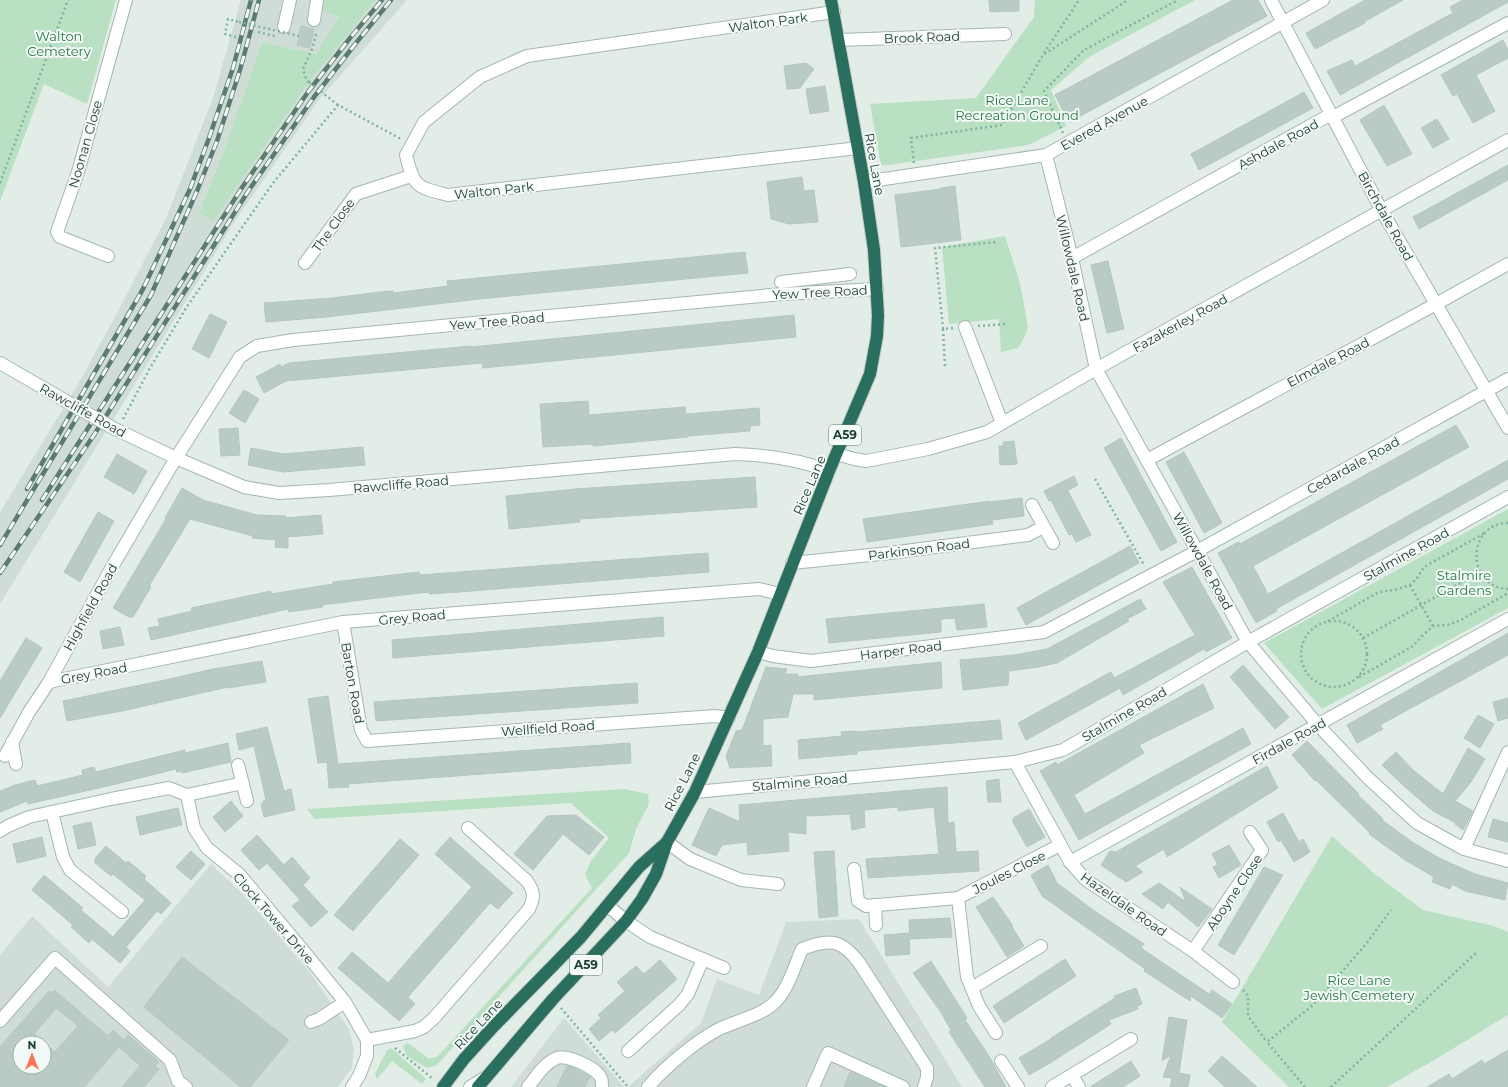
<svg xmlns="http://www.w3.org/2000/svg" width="1508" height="1087" viewBox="0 0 1508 1087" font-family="Montserrat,sans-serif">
  <rect width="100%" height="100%" fill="#e2ede8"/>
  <g fill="#d0ddd7" fill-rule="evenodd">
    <polygon points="241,0 322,0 340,17 316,54 262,42 225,148 199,213 306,86 376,0 407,0 318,101 235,221 0,604 0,512 77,386 122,304 167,216 213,98"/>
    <path d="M211 864 243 894 309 971 349 1029 354 1050 352 1068 338 1087H0V955L32 916 108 987ZM20 1043H44V1067H20Z"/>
    <polygon points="859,919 962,1087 628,1087 701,1023 717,979 759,995 786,922"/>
    <polygon points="564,1018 624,1087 511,1087"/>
  </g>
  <g fill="#b9e0c2">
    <polygon points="0,0 116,0 87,104 44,84 0,201"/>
    <polygon points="322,0 376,0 306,86 213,221 199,213 225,148 262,42 316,54 339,17 321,9"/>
    <polygon points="1035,0 1195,0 1089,57 1051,90 1066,126 1028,145 881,166 870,104 976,98 1034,17"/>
    <polygon points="1005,236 1020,283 1028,327 1025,336 1018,348 1001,352 999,319 949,324 942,247"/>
    <polygon points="1508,509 1508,608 1322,709 1264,643"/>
    <polygon points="625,789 648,794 649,804 636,829 629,853 437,1065 427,1068 407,1056 403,1046 408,1043 429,1059 438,1056 592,888 585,874 591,861 609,838 571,803 315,819 307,809"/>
    <polygon points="1332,836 1376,875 1423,910 1494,926 1508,932 1508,1015 1436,1059 1387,1087 1289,1087 1222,1022"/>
    <polygon points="391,1048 426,1079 422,1084 392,1061 377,1079 375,1074 387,1050"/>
  </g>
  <g fill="#bacbc3" stroke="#b4c7be" fill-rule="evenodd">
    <polygon points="989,0 1019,0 1019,11 990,12"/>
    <polygon points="1233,0 1258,0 1267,16 1069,122 1055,95"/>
    <polygon points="1365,0 1403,0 1364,22 1365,23 1315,49 1306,33"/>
    <polygon points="1463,0 1508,0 1508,2 1340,95 1327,71 1352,60 1355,66 1453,13 1450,7"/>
    <polygon points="301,26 314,29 310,48 297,45"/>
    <polygon points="1503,40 1508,50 1508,58 1476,75 1495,111 1473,123 1457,94 1453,96 1441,75"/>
    <polygon points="806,63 814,69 800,88 787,89 784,66"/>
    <polygon points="825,86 829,111 810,114 806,89"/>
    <polygon points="1304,92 1313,108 1199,170 1191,154"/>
    <polygon points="1384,105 1412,154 1387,166 1360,120"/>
    <polygon points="1437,119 1449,139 1433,148 1421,128"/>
    <polygon points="1508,165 1508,180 1419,229 1413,217"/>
    <polygon points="802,177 804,191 814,190 818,222 789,224 771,219 767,182"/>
    <polygon points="955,186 961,240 901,247 895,195 941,189 941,188"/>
    <polygon points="745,252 748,273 479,299 327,317 266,322 264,303 332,298 380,292 393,291 393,293 448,286 447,281"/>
    <polygon points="1108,261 1124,329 1107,333 1091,265"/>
    <polygon points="210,314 227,322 209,358 192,349"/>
    <polygon points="794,315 796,337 483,368 482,363 286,381 264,393 256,377 280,364 281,367 289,363 471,346 471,347"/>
    <polygon points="244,390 259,399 245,423 229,413"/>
    <polygon points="588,401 589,415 685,407 686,414 759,408 760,425 750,426 750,431 688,436 688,437 593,446 593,444 543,447 540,404"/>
    <polygon points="1456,425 1469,447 1253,566 1268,594 1508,460 1508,479 1276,609 1277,611 1256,623 1218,553 1239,542 1240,544"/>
    <polygon points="238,428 240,455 221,456 219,429"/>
    <polygon points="1121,438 1177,542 1161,551 1104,448"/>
    <polygon points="1014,441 1017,464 1000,465 999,446 1003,446 1003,442"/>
    <polygon points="363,447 365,465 283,472 248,465 251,448 283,454"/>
    <polygon points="1184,452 1222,523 1204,533 1166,462"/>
    <polygon points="117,454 147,471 134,494 104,477"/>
    <polygon points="1074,476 1078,485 1065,492 1068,491 1091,535 1076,542 1072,534 1069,535 1051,500 1049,501 1044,491"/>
    <polygon points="755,477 757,507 598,518 580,519 580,522 509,529 506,496 575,489"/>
    <polygon points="182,488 203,500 257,515 286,516 286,518 321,515 323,534 288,537 288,548 275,547 276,540 252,538 253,536 190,519 149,586 151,587 133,617 129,617 113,608 166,519 165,518"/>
    <polygon points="1022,498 1024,516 992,520 993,524 867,542 863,519 990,501 990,502"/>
    <polygon points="98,512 114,521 80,582 64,572"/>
    <polygon points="1130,546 1139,563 1026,625 1017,608"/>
    <polygon points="708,553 709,572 459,592 429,594 429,592 377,598 322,605 323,607 289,612 288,609 151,640 148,628 160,626 158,619 192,611 191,608 271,591 271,594 333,584 333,582 419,572 420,575"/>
    <polygon points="1192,567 1232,638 1206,652 1204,649 1123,695 1120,688 1026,740 1018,723 1111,672 1114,678 1195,635 1163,582"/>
    <polygon points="1140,599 1146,609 1127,619 1129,621 1057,663 1038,667 1009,671 1008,685 999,686 997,682 998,686 963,690 960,660 1014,655 1047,649"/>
    <polygon points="984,604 987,627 957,630 955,618 941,619 941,632 829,643 826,619"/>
    <polygon points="663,617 664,636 393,658 392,640"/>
    <polygon points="120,627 124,645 103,649 100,631"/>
    <polygon points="1508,633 1508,655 1380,725 1383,729 1357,743 1347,725"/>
    <polygon points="26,638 42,648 0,718 0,681"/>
    <polygon points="262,661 266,682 228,688 228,687 122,711 67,721 63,701 165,680 213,669"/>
    <polygon points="941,662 942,688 814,700 814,694 793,694 788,717 763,719 763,746 771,745 772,766 730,768 726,756 736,731 742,730 766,667 787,669 785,674 798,674 797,677"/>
    <polygon points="1243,665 1289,717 1275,729 1230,677"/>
    <polygon points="637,683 638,703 376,721 374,702"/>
    <polygon points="1203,684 1214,708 1139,745 1144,753 1074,795 1085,814 1243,728 1251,744 1079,840 1040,771 1056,762 1057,765"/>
    <polygon points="328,696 338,764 630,743 631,763 348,784 349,787 329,788 327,762 318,763 308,699"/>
    <polygon points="1508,698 1508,718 1498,721 1493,702"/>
    <polygon points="1478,715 1494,724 1480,748 1464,738"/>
    <polygon points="1000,720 1002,739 857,751 857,754 799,759 798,740 842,736 841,732 857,731 857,732"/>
    <polygon points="267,727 284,791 291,789 295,810 264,817 261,804 264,803 263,801 266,800 254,746 239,750 236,734"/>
    <polygon points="1307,741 1359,794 1358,795 1383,819 1382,820 1412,842 1441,859 1475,874 1508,883 1505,900 1465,891 1452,884 1450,889 1432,882 1434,877 1405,860 1369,834 1370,833 1316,780 1315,781 1292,755"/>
    <polygon points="228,743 231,762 182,773 181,771 177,772 176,769 112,785 28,804 27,801 0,812 0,791 15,785 35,780 37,786 83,775 82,770 94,767 96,772 185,750 185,753"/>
    <polygon points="1468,748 1485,759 1471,782 1455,801 1473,811 1463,830 1455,824 1456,823 1433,811 1406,788 1382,765 1396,752 1413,770 1443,794"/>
    <polygon points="1267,766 1278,788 1167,857 1164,849 1135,866 1143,872 1126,882 1101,865 1110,851 1116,852"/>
    <polygon points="999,779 1001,802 988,802 986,781"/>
    <polygon points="947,787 948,823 954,822 956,852 978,851 979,871 868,878 866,859 939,854 934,807 898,811 898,807 864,810 865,827 852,830 850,814 806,816 806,834 788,832 789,851 748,855 747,842 722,845 716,856 692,845 709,808 740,822 739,805"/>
    <polygon points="231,801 243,816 225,832 213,817"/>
    <polygon points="178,808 182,825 140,835 136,817"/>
    <polygon points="1029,809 1045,837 1027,847 1013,822 1013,818"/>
    <polygon points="1283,813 1299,842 1303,839 1310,852 1294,862 1281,840 1278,842 1267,822"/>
    <polygon points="576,815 604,837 589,855 563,834 533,870 514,854 547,816"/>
    <polygon points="1493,819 1508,823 1508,842 1488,837"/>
    <polygon points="91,822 96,845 78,849 73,826"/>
    <polygon points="257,835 284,865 292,857 310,878 303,885 328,912 311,927 292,906 300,900 267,863 259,870 241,850"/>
    <polygon points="42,837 46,856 17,863 13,844"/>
    <polygon points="450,837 513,893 498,909 490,903 408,997 415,1004 399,1021 338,968 352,952 388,983 472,887 435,854"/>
    <polygon points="400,839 419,855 353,931 334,915"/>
    <polygon points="1229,845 1241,865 1219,878 1213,867 1218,865 1212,854"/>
    <polygon points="106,846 126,863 128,861 146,876 144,879 171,903 161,914 157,911 126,947 130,951 120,963 92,939 89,943 71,927 73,925 32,890 44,875 83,908 81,910 113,937 145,900 113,874 111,876 95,863 95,858"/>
    <polygon points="191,851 205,864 191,880 176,867"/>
    <polygon points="834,851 838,916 819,918 814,852"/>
    <polygon points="1048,865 1057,883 1096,912 1144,944 1141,948 1209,994 1212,990 1232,1004 1222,1018 1191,996 1190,1001 1144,971 1145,969 1042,896 1031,875"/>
    <polygon points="1264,867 1283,875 1234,955 1218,945"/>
    <polygon points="1159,883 1186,902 1180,887 1212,909 1198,927 1168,902 1163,909 1142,894"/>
    <polygon points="993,897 1013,926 1012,927 1024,946 1007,957 976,907"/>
    <polygon points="950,918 952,937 910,939 909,920"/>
    <polygon points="909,933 910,954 886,956 884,935"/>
    <polygon points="182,957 289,1040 250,1087 241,1087 144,1007"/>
    <polygon points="1065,959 1076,976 1004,1023 993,1006"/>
    <polygon points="660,960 677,979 615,1033 612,1030 599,1041 589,1029 601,1018 598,1015 625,991 617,982 636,966 644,974"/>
    <polygon points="931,961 967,1018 965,1020 989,1056 1006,1087 985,1087 949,1032 951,1030 940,1011 913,973"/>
    <polygon points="1136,988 1142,1004 1137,1006 1138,1009 1109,1020 1111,1024 1050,1063 1029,1075 1019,1058 1051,1039 1051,1038 1115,998 1114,996"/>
    <path d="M54 990 108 1036 113 1030 124 1040 128 1035 159 1062 155 1066 159 1069 144 1087H122L140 1066 119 1047 84 1087H0V1047L49 991 52 993ZM56 1008 78 1026 55 1052 34 1034ZM20 1043H44V1067H20Z"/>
    <polygon points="1169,1017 1187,1020 1179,1073 1190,1075 1188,1087 1170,1087 1172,1078 1163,1077 1171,1055 1162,1061"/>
    <polygon points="1508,1050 1508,1087 1427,1087 1449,1074 1452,1079 1482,1060 1484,1064"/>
    <polygon points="1222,1056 1230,1063 1257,1087 1225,1087 1208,1071"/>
    <polygon points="1131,1061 1140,1076 1123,1087 1090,1087"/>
    <polygon points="567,1066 578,1070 590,1077 585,1087 557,1087"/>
    <polygon points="850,1072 873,1082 885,1087 844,1087"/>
  </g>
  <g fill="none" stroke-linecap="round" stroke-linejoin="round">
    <defs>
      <g id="minor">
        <polyline points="1271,0 1382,211 1508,428"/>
        <path d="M834 12 527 56 480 77 424 122 406 155C414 188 417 187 448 195L858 148"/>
        <polyline points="314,20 317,0"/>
        <polyline points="284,27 290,0"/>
        <polyline points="839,40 1005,34"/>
        <polyline points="1046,155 1072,258 1096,369 1248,642 1318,725 1368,778 1417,823 1464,849 1508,861"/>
        <polyline points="864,182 1046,155 1323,0"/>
        <polyline points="108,256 60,237 57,232 78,172 126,0"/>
        <polyline points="1072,258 1326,117 1333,117 1508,23"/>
        <polyline points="305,263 356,194 411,176"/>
        <polyline points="781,282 850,274"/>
        <polyline points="965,327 1002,423"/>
        <polyline points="0,363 59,397"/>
        <path d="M113 428 176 458 244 487 279 493 329 490 735 454C767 455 800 460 829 471"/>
        <polyline points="837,454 854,459 866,461 928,449 987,432 1096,369 1508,140"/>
        <polyline points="1147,460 1436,304 1508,264"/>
        <polyline points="1032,505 1053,543"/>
        <polyline points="792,563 890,553 1028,535 1043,527"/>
        <polyline points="343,622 361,730 367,741 715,716 729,718"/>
        <polyline points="758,652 773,656 811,661 1044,632 1197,551 1508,379"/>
        <polyline points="49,682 343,622 759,589 780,594"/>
        <polyline points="12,742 16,764"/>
        <polyline points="5,756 29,712 49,682 112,567 176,458 240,357 257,346 293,340 782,294 877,289"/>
        <polyline points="1015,762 1070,862 1086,880 1193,951 1233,982"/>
        <polyline points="238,765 247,801"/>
        <polyline points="695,792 1015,762 1063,750 1248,642 1508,497"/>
        <polyline points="187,795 243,783"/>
        <polyline points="52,812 63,857 70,870 122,912"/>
        <polyline points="0,831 8,826 29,817 111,799 169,788 187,795 194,828 207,848 240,875 302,949 345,1002 367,1040 367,1056 359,1076 352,1087"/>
        <polyline points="667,842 690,859 741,880 778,884"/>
        <polyline points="1464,849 1508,752"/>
        <polyline points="1070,862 1508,619"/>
        <polyline points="854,869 858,901 866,906 958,898 1060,845"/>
        <polyline points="958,898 967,977 979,1006 996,1033"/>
        <polyline points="875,905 876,925"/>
        <polyline points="608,906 626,921 650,937 724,968"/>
        <polyline points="1193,951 1262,850 1250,832"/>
        <polyline points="972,988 1041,946"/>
        <polyline points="0,1021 55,958 170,1060 178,1081 186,1087"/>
        <polyline points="311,1022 319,1019 345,1002"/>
        <path d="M367 1040 415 1031 424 1027 434 1018 529 909C535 896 534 892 527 881L468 828"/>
        <polyline points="628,1051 679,1005 688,994 703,959"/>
        <polyline points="1001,1061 1018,1087"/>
        <polyline points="1072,1075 1079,1087"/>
        <polyline points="470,1087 486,1077"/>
        <path d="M528 1087C536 1077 544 1063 557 1058 567 1054 597 1068 601 1078 602 1080 602 1084 602 1087"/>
        <path d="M648 1087C665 1067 696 1041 719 1029 735 1021 764 1015 776 1001 788 989 795 965 802 949 829 938 842 939 860 964L927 1068V1077L924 1087"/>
        <polyline points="813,1087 828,1053 903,1087"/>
        <polyline points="1052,1087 1131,1039"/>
      </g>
      <g id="highway">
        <polyline points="443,1087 464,1059 494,1026 581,937 639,867 666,843"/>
        <polyline points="478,1087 553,999 626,921 642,899 656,874 667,842 695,792 758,652 829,471 870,374 877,336 878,315 874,250 864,182 831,0"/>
      </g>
    </defs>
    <use href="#minor" stroke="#a4b6af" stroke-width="14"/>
    <use href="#highway" stroke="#c1cac7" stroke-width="14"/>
    <g stroke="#80b3a1" stroke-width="2.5" stroke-dasharray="2 3" stroke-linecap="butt">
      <polyline points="258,32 275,36"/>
      <polyline points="236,37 225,34 228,19 239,22"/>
      <polyline points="1044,53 1079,0"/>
      <polyline points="309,82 306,79 303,69 312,49 317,32"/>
      <polyline points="1063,133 1044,91 1084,50 1178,0"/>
      <polyline points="914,163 911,138 1002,125 1043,55 1128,0"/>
      <polyline points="0,183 68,0"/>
      <polyline points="978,326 1006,324"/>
      <polyline points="953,328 943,329 935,248 997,242"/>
      <polyline points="943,329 945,367"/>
      <polyline points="123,419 150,368 186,308 273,183 338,105 401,139"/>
      <polyline points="1095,479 1144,565"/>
      <path d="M1508 523C1467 523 1465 587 1508 589"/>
      <polyline points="1410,585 1433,626"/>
      <circle cx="1334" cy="654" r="33"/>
      <polyline points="1328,621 1379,592 1395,590 1410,585 1417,578 1424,567 1485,533"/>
      <polyline points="1363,638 1480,572"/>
      <polyline points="1359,677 1413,646 1423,635 1433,626 1447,625 1461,620 1508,593"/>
      <polyline points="1243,990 1248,996 1248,1016 1267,1042"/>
      <polyline points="561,1008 628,1087"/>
      <polyline points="395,1048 433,1079"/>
      <polyline points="1305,1087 1267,1042 1313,1005 1366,944 1391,910"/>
      <polyline points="1331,1087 1478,951"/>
    </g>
    <use href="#minor" stroke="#fff" stroke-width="12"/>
    <use href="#highway" stroke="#2a6e5d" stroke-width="12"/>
    <defs>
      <g id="rail">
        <polyline points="27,489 143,289 190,189 209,138 233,68 251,0"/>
        <polyline points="42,500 243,186 308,92 350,38 382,0"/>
        <polyline points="0,545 151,295 197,191 217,141 240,70 259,0"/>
        <polyline points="0,573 94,435 249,190 314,97 356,43 391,0"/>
      </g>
    </defs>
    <use href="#rail" stroke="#5b7b71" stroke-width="4.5"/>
    <use href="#rail" stroke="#f3f9f6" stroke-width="3" stroke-dasharray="9" stroke-linecap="butt"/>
    <defs>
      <polyline id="minor-bridge" points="59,397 113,428"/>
    </defs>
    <use href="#minor-bridge" stroke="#a4b6af" stroke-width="14" stroke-linecap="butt"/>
    <g stroke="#80b3a1" stroke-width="2.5" stroke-dasharray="2 3" stroke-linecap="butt">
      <polyline points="239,22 299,36"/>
      <polyline points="309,82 338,105"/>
    </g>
    <use href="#minor-bridge" stroke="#fff" stroke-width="12"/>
  </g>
  <g text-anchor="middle" stroke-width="4" stroke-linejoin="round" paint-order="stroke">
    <g fill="#f3f9f6" stroke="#5f7870" stroke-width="1">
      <rect x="829" y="425" width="32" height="20" rx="3"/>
      <rect x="570" y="955" width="32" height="20" rx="3"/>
    </g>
    <g font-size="12" font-weight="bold" fill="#204036">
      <text x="845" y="439">A59</text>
      <text x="586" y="969">A59</text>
    </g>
    <g font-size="13" fill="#204036" stroke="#f3f9f6">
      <text transform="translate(768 22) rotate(-8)" y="5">Walton Park</text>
      <text transform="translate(922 37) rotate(-2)" y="5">Brook Road</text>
      <text transform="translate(1104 123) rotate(-29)" y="5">Evered Avenue</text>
      <text transform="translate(85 144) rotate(-74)" y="5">Noonan Close</text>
      <text transform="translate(1278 144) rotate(-29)" y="5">Ashdale Road</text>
      <text transform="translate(875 164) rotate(80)" y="5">Rice Lane</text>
      <text transform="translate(494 190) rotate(-6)" y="5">Walton Park</text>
      <text transform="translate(1386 216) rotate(61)" y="5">Birchdale Road</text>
      <text transform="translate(333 225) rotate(-54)" y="5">The Close</text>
      <text transform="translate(1073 268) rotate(77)" y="5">Willowdale Road</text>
      <text transform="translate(820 292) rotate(-3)" y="5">Yew Tree Road</text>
      <text transform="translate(497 321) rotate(-5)" y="5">Yew Tree Road</text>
      <text transform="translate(1180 323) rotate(-29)" y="5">Fazakerley Road</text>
      <text transform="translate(1328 362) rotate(-28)" y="5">Elmdale Road</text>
      <text transform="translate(83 410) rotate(29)" y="5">Rawcliffe Road</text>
      <text transform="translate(1353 465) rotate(-29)" y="5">Cedardale Road</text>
      <text transform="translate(401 484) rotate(-5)" y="5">Rawcliffe Road</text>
      <text transform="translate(809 485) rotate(-67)" y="5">Rice Lane</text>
      <text transform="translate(919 549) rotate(-7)" y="5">Parkinson Road</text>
      <text transform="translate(1406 554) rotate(-29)" y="5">Stalmine Road</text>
      <text transform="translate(1203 561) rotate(61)" y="5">Willowdale Road</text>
      <text transform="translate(90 607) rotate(-61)" y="5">Highfield Road</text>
      <text transform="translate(412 617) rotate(-5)" y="5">Grey Road</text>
      <text transform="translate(901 650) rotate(-7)" y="5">Harper Road</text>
      <text transform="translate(94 673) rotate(-11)" y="5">Grey Road</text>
      <text transform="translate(353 683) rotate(80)" y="5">Barton Road</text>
      <text transform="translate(1124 714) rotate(-30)" y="5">Stalmine Road</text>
      <text transform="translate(548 728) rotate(-4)" y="5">Wellfield Road</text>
      <text transform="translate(1289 741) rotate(-29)" y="5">Firdale Road</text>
      <text transform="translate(682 782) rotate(-63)" y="5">Rice Lane</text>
      <text transform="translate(800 782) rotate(-5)" y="5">Stalmine Road</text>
      <text transform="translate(1009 872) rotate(-27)" y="5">Joules Close</text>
      <text transform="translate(1234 892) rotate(-56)" y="5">Aboyne Close</text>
      <text transform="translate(1124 904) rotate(35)" y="5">Hazeldale Road</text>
      <text transform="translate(274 918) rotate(49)" y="5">Clock Tower Drive</text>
      <text transform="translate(478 1024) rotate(-47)" y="5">Rice Lane</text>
    </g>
    <g font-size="13" fill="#277a44" stroke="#f3f9f6">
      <text x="59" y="41">Walton<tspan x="59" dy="15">Cemetery</tspan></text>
      <text x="1017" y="105">Rice Lane<tspan x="1017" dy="15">Recreation Ground</tspan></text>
      <text x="1464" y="580">Stalmire<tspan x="1464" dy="15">Gardens</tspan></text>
      <text x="1359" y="985">Rice Lane<tspan x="1359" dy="15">Jewish Cemetery</tspan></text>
    </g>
  </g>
  <g transform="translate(32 1055)"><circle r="19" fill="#f3f9f6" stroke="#9fafa9"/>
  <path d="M0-3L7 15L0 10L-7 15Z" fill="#fd7351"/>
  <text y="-6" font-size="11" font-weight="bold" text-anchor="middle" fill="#204036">N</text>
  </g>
</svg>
